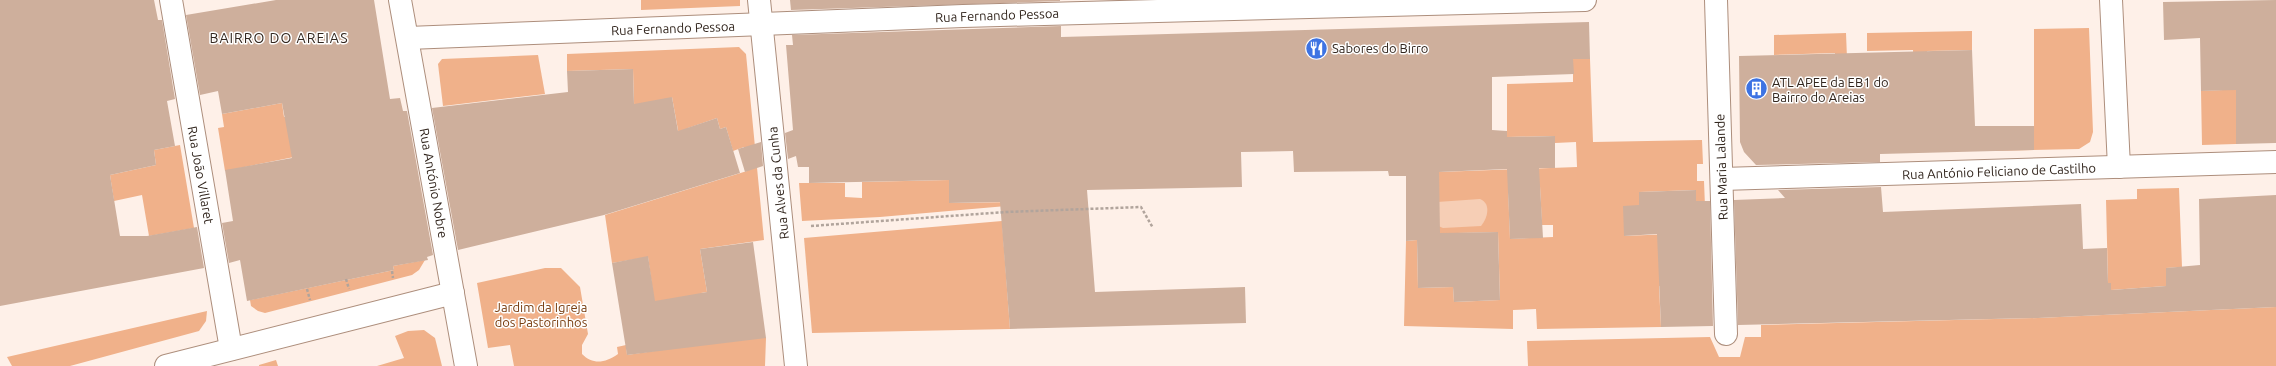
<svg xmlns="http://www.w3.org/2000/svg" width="2276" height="366" viewBox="0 0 2276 366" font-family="Ubuntu,sans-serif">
  <rect width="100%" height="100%" fill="#fef0e8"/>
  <g fill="#f0b18a" fill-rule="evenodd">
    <polygon points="641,0 740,0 740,6 641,10"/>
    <polygon points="2089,28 2093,132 2090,142 2079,149 1994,151 1994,133 2034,131 2034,29"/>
    <polygon points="1972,31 1972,50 1927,51 1928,107 1915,108 1913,50 1867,51 1867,33"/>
    <polygon points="1846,33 1849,109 1836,119 1835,53 1774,55 1774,35"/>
    <path d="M739 47 746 54 764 240 700 249 707 292 701 293 766 338 765 366H514L510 345 488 348 477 283 545 268H561L580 287 588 334 582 345V354C593 365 605 363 618 354L617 347 626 345 627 355 661 350 648 257 612 263 605 215 747 171 744 147 733 151 726 127 720 129 717 118 688 128 682 152 672 97 635 133 633 69 567 71V54Z"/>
    <polygon points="538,55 545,94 443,106 438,64 442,59"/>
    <polygon points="2223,56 2254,117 2236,118 2236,144 2202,145 2201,91 2223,90"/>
    <path d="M1573 59H1590L1593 142 1702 140 1703 164H1697V181H1704L1706 232H1697L1695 190 1639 192V205L1624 236 1671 234 1683 285 1659 286 1661 327 1537 329 1536 309 1513 310V329L1404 326 1406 241 1417 240 1418 288 1453 287 1454 302 1500 300 1498 232 1417 234 1439 172 1577 167 1576 142 1555 143 1554 136 1507 137V84L1573 82ZM1540 186 1542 225H1553V237L1510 239 1508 187Z"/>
    <polygon points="282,103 284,117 287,117 294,157 225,171 218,128 224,127 222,114"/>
    <polygon points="180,145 194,228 149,236 142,195 114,201 110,175 156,165 154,150"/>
    <polygon points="949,180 949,203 1019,202 1018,205 880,217 802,221 799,183 845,183 845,197 862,198 862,182"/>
    <polygon points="2179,188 2182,267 2166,268 2166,286 2111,290 2111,283 2108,283 2106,200 2137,199 2137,189"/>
    <polygon points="1002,221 1010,329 812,333 804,238"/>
    <polygon points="425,260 419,270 412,275 265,313 258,311 251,306 250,300 394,270 393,266"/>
    <polygon points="2276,307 2276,366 1528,366 1527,341 1710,337 1719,357 1740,357 1745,337 1761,337 1761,325 2038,318"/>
    <polygon points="207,311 206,321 199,331 70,366 12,366 7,357"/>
    <polygon points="424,330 435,338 442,366 377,366 404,358 395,336 408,331"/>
    <polygon points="276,360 278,366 259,366 259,365"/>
  </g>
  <path fill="#f6ceb5" d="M1480 199C1492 204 1487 219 1481 226L1443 228 1436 225 1437 202Z"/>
  <g fill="#ceaf9c">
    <polygon points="0,0 154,0 158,20 162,20 175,99 167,101 175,146 154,150 156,165 110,175 120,236 147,236 197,227 204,268 0,306"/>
    <polygon points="276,0 374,0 390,99 400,98 403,111 407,111 433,255 427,257 428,260 393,266 394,270 247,301 240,260 229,263 222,223 233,221 225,170 292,158 282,103 222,114 218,91 200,95 186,15"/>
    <polygon points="790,0 1060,0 1060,1 791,10"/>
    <polygon points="2276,0 2276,143 2236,144 2236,90 2201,91 2200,38 2164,40 2163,2"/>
    <polygon points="1589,22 1590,59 1573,59 1574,74 1492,77 1492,130 1507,131 1507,137 1555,136 1555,168 1539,168 1543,238 1510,239 1507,169 1439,172 1440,233 1498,232 1500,300 1454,302 1453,287 1418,288 1417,240 1406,241 1406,176 1389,176 1388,171 1294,172 1293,151 1241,152 1242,187 1087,190 1095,292 1245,287 1246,323 1010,329 1000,202 949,203 949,180 809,183 809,167 798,167 796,156 788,159 785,133 793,130 786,45 793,45 792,35 1061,26 1061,37 1098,36"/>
    <polygon points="1972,50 1975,126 2034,126 2034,150 1880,154 1880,162 1756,165 1744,152 1740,142 1739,56"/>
    <polygon points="633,69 634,104 672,97 678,131 717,118 720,129 726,127 740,173 604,215 458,250 432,108 568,92 567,71"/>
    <polygon points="761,142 763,166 745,172 738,149"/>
    <polygon points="1881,187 1883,212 2081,204 2083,249 2107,248 2108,283 2111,283 2111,290 2166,286 2166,268 2200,265 2199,199 2276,195 2276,307 2038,318 1738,325 1734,200 1785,198 1778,190"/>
    <polygon points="1696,190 1696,201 1710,201 1713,326 1661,327 1657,234 1624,236 1623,206 1639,205 1639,192"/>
    <polygon points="753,242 766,338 627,355 612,263 648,256 655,301 707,292 700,249"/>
  </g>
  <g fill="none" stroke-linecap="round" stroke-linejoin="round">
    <defs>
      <g id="minor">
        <polyline points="171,0 231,349"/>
        <polyline points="400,0 466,366"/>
        <polyline points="759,0 796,366"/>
        <polyline points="1716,0 1726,334"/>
        <polyline points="2111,0 2119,167"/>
        <polyline points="408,38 963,16 1585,0"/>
        <polyline points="1722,179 2276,162"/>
        <polyline points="166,366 453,293"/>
      </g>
    </defs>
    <use href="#minor" stroke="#ad8e7c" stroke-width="24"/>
    <g stroke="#b1a49c" stroke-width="2.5" stroke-dasharray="3 2" stroke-linecap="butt">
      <polyline points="811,226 1006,212 1141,207 1153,228"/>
      <polyline points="392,271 393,278"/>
      <polyline points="346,279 349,289"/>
      <polyline points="307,289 310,300"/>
    </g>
    <use href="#minor" stroke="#fff" stroke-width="22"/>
  </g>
  <defs>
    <symbol id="restaurant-disc" viewBox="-11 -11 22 22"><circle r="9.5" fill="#3d73e3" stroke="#fff"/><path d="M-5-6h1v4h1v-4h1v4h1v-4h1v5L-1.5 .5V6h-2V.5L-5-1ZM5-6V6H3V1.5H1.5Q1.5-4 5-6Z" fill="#fff"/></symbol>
    <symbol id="building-disc" viewBox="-11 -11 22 22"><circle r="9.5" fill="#3d73e3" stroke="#fff"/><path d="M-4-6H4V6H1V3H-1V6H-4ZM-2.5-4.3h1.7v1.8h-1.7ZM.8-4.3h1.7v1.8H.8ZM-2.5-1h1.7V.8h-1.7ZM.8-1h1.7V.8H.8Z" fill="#fff"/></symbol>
  </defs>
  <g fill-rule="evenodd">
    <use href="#restaurant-disc" x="1304" y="36" width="25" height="25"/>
    <use href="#building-disc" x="1744" y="76" width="25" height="25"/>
  </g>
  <g text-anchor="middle" stroke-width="3" stroke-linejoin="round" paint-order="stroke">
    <g font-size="13" fill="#32261e" stroke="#fff">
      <text transform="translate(997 15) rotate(-2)" y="5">Rua Fernando Pessoa</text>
      <text transform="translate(673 28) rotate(-2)" y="5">Rua Fernando Pessoa</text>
      <text transform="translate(1721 167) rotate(-92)" y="5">Rua Maria Lalande</text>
      <text transform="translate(1999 171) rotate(-2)" y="5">Rua António Feliciano de Castilho</text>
      <text transform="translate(201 175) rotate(80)" y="5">Rua João Villaret</text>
      <text transform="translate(434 183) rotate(80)" y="5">Rua António Nobre</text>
      <text transform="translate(778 183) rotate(-96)" y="5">Rua Alves da Cunha</text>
    </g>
    <g font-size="13" fill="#32261e" stroke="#fff" text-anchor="start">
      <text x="1332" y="53">Sabores do Birro</text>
      <text x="1772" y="87">ATL APEE da EB1 do<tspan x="1772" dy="15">Bairro do Areias</tspan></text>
    </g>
    <g font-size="13" fill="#793e11" stroke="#fff">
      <text x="541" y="312">Jardim da Igreja<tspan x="541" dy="15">dos Pastorinhos</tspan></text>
    </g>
    <g font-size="14" letter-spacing="1" fill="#32261e" stroke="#fff">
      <text x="279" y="43">BAIRRO DO AREIAS</text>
    </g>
  </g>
</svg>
